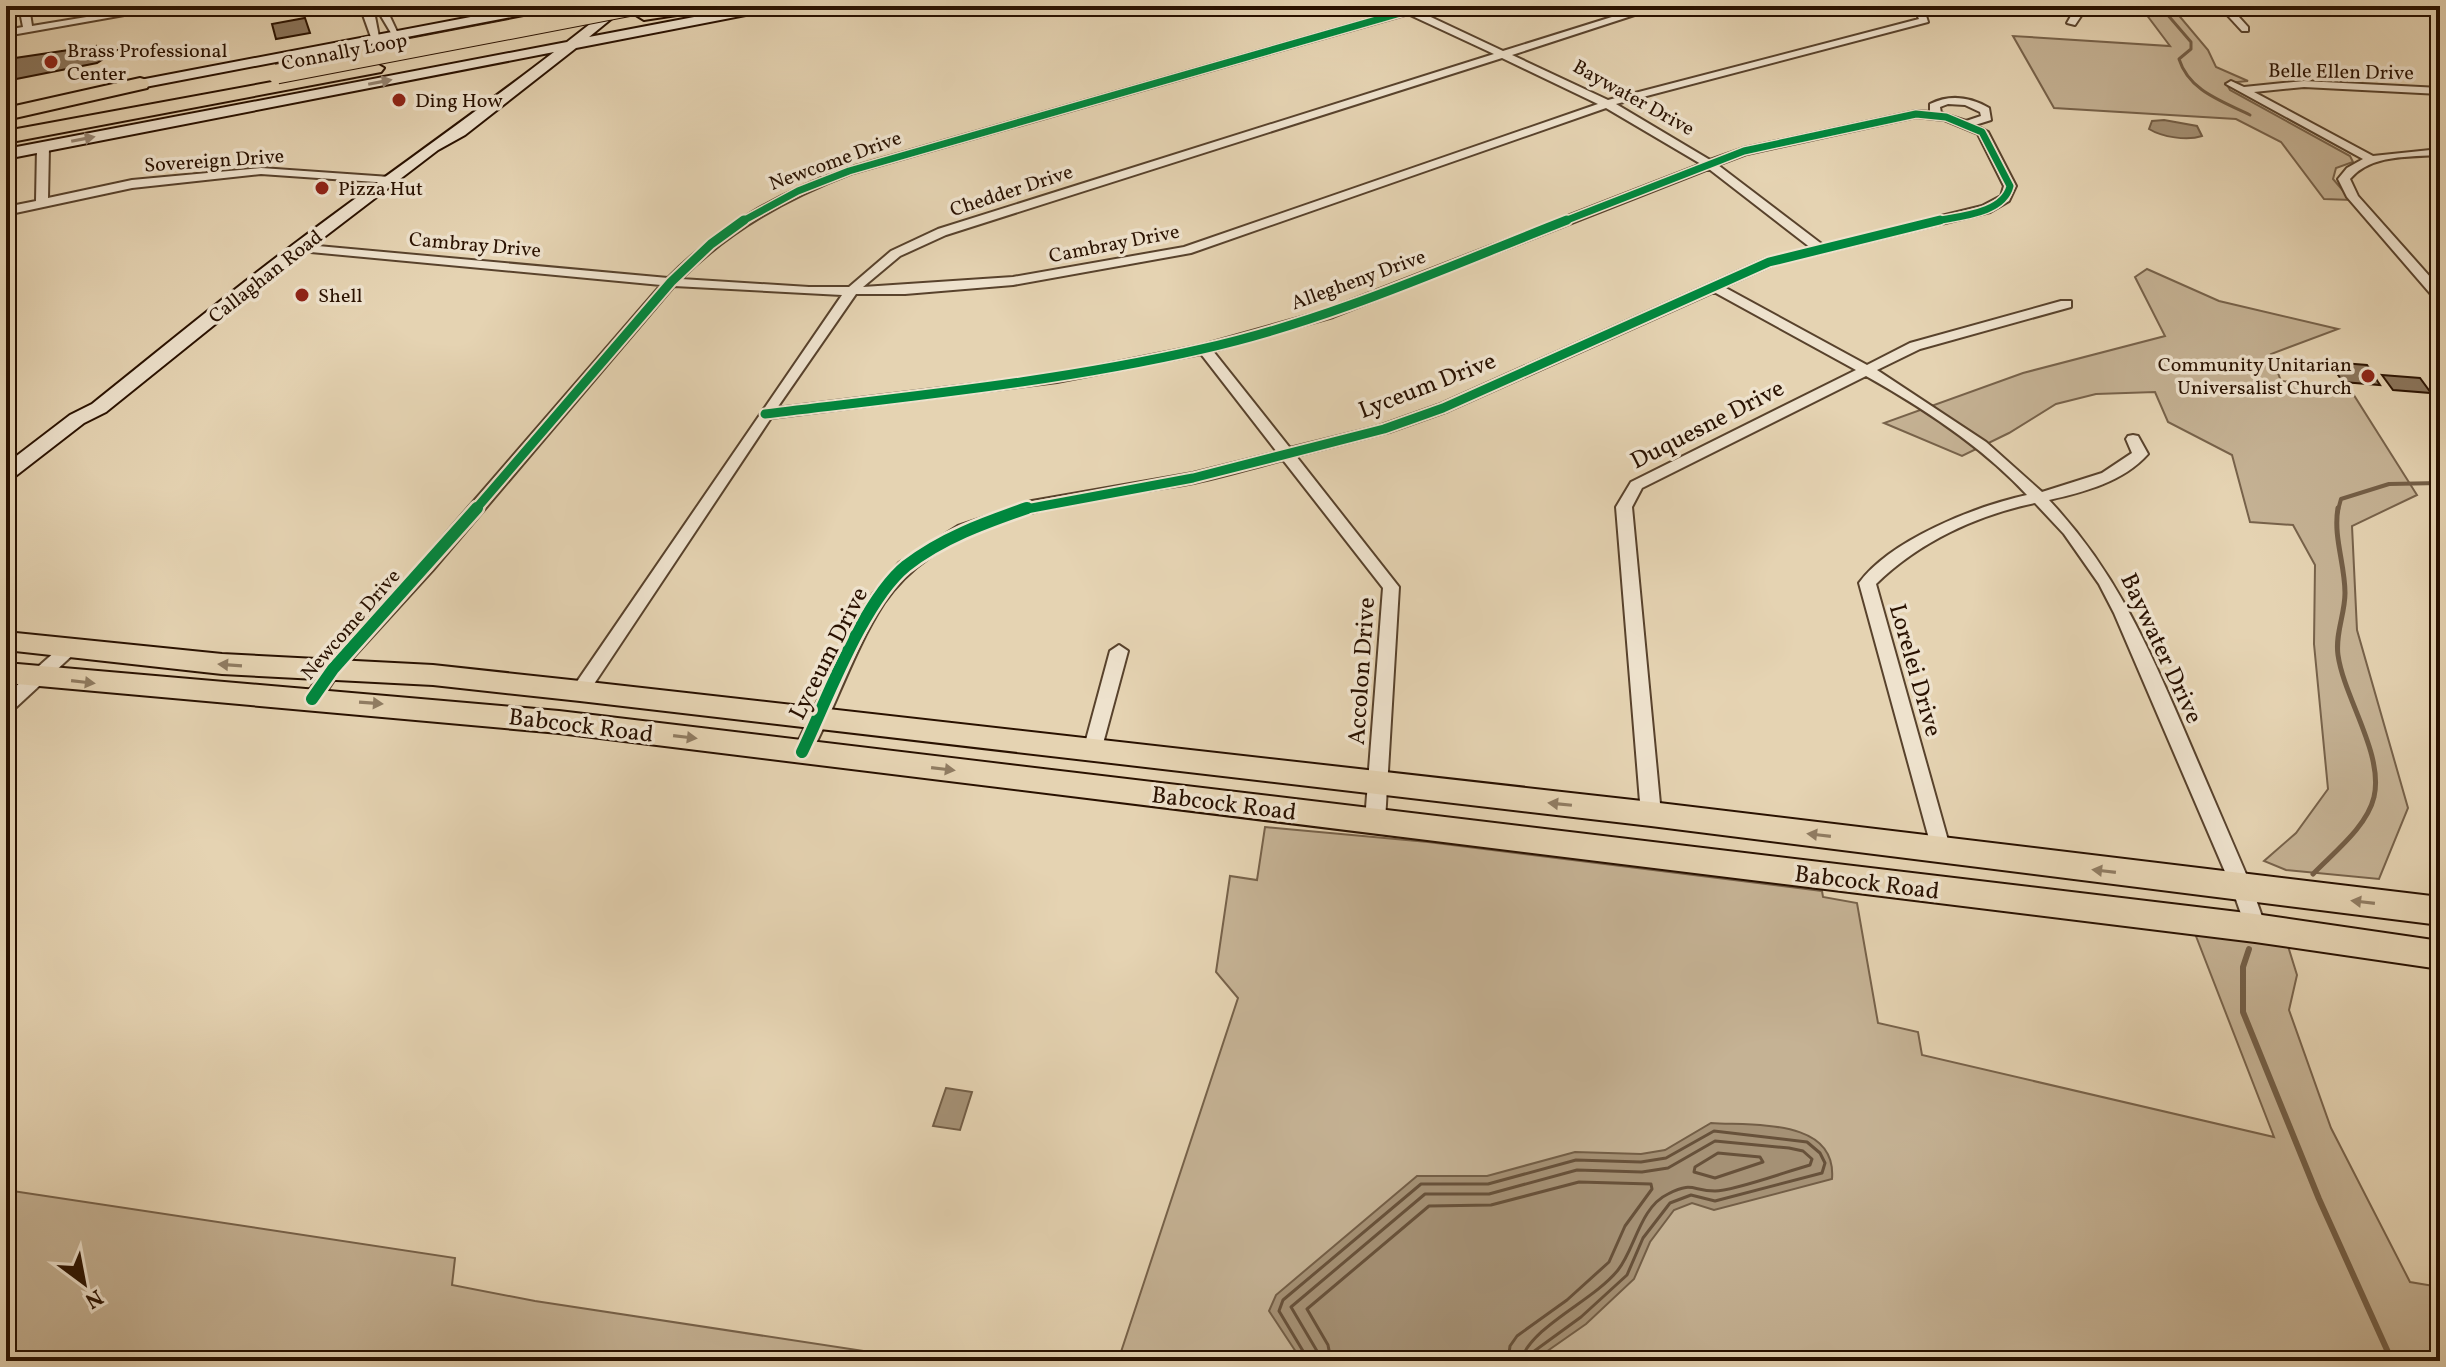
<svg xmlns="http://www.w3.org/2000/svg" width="2446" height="1367" viewBox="0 0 2446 1367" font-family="Vollkorn,serif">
  <rect width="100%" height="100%" fill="#e5d3b2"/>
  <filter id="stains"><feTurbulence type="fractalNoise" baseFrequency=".0025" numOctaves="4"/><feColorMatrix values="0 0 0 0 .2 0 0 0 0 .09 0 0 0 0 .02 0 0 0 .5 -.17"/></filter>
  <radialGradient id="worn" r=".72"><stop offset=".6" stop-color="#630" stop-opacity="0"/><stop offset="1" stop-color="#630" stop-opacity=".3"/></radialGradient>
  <g fill="#c5b294" stroke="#77624a" stroke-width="2">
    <polygon points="2140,6 2171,6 2208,50 2216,67 2248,81 2226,83 2230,90 2350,156 2353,162 2336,168 2333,179 2351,200 2324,199 2281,142 2236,119 2054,108 2013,36 2170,46"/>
    <polygon points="2147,269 2219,301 2338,329 2271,354 2281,381 2350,389 2417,495 2352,526 2357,630 2408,808 2379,879 2286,870 2264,861 2296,833 2328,789 2314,644 2315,565 2293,525 2250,522 2232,455 2168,422 2155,392 2096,394 2056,404 2009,433 1962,456 1884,423 2023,373 2165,336 2135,277"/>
    <polygon points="1265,827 1428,842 1822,891 1823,897 1857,903 1878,1023 1918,1032 1922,1055 2274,1137 2194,931 2287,943 2297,975 2289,1010 2331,1128 2410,1282 2440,1287 2440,1361 1118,1361 1238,998 1216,972 1230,876 1257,880"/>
    <polygon points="6,1190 455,1258 452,1285 535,1301 929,1361 6,1361"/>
  </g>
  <g fill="#a59175" stroke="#735e46" stroke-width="2">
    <path d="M2164 120 2197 126 2202 136C2187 141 2162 137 2149 129L2152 121Z"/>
    <polygon points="946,1088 972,1092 960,1130 933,1126"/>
    <path d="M1711 1123C1754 1126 1837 1118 1832 1179L1714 1210 1692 1203 1674 1210 1650 1242 1634 1279 1586 1324 1533 1361H1302L1269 1311 1276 1295 1417 1176H1487L1575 1152 1641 1154 1665 1150Z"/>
  </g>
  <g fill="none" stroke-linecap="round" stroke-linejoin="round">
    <g stroke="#67513a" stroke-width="3">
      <polygon points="1718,1153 1760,1157 1763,1162 1715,1178 1694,1172 1695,1167"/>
      <polyline points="1309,1361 1279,1311 1283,1300 1421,1184 1488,1184 1576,1160 1641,1162 1666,1158 1714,1131 1807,1142 1820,1153 1825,1163 1822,1173 1715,1201 1691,1195 1670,1203 1643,1238 1627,1275 1581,1317 1533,1352 1530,1361"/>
      <path d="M1319 1361 1317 1351 1291 1307 1425 1194H1489L1577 1170 1642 1172 1668 1168 1715 1141 1789 1148 1803 1151 1812 1159 1810 1165C1788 1171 1734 1191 1715 1191 1692 1191 1693 1181 1668 1194 1640 1207 1635 1249 1618 1270 1592 1302 1534 1324 1520 1361"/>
      <polyline points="1331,1361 1328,1345 1307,1309 1429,1206 1491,1205 1579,1182 1651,1184 1652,1189 1625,1226 1609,1262 1567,1300 1517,1336 1510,1346 1508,1361"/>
    </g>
    <path stroke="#735e46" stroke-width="3" d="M2160 6 2191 42V49L2179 59C2189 91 2222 101 2250 115"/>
    <polyline stroke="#735e46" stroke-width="4" points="2338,510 2341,499 2389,484 2440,483"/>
    <path stroke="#735e46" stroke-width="5" d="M2313 874C2333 853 2367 827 2374 797 2384 754 2344 698 2338 655 2335 634 2345 614 2345 593 2345 564 2333 537 2338 508"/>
    <polyline stroke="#735e46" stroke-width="6" points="2249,949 2243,967 2243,1012 2319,1199 2392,1361"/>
  </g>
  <g fill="#8b765d" stroke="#291100" stroke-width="2">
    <polygon points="305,18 310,33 276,39 272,24"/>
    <polygon points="96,46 96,48 117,50 97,63 6,81 6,62 15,58"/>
    <polygon points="2329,362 2367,365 2380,385 2343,382"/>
    <polygon points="2382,375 2420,378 2431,393 2393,390"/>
  </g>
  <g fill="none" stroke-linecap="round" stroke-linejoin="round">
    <defs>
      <g id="minor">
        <polygon points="19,6 29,6 32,26 153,6 175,6 6,36 6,30 23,27"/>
        <polygon points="363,6 373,6 380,42 372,40 362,12"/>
        <polygon points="375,6 385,6 400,38 394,38"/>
        <path d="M1430 6 1418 11 1503 51 1647 6H1662L1512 55 1608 100 1919 19 1913 6H1923L1928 22 1616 104 1710 160 1744 148 1916 111 1930 112V104C1950 94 1970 97 1989 108L1991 120 1975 125 1988 132 2016 186 2009 201 1990 212 1773 265 1724 287 1867 365 1910 343 2061 301H2071V307L1920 349 1877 370 1986 442 2042 492 2102 473 2132 453 2126 439 2128 436 2133 435 2138 436 2148 454C2123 482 2084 492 2049 500 2113 568 2146 641 2182 725 2205 779 2229 834 2252 888L2266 928 2262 934 2255 937 2248 934 2232 888 2114 613 2099 584 2064 534 2035 503C1977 515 1919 542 1876 584L1951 851 1948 857 1941 859 1934 857 1859 583C1890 540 1976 506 2027 495 1983 447 1923 408 1866 376L1642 488 1632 507 1661 814 1658 819 1651 822 1644 819 1641 814 1616 507 1631 482 1856 370 1714 292 1448 411 1389 432 1296 456 1399 587 1385 821 1382 827 1375 829 1368 827 1365 821 1383 588 1283 460C1251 468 1220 478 1188 484 1087 502 947 510 884 603 853 651 836 707 809 757H795L793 752 855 623 873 594 899 563 958 526 1032 501 1193 473 1277 452 1201 354 1057 382 771 418 586 696H574L571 691 574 686 842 295 674 286 433 570 339 673 318 704H306L303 699 327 665 421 562 661 285 300 251 296 250V244L668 278C719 226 777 194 845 169L1402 10 1403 7ZM1408 14 1494 54 938 229 891 251 849 287H809L681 279C731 229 788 198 853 173ZM1502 58 1598 104 1184 247 1013 277 863 287 900 256 946 235ZM1948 104 1965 105 1980 112 1981 116 1966 121 1941 113 1940 107ZM1606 108 1701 164 1323 311 1202 345 1057 374 777 408 856 294H905L1013 285 1191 253ZM1916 117 1944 120 1978 134 2004 186 2001 196 1982 206 1823 245 1718 165 1747 154ZM1709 169 1811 248 1765 259 1438 405 1379 426 1290 448 1213 351 1333 317Z"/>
        <polygon points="2064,6 2074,6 2081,16 2075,25 2067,23 2071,16"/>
        <polygon points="2219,6 2229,6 2248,27 2248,31 2242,31"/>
        <path d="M2304 81 2440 88V94L2304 87 2254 92 2373 156 2440 149V155C2410 157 2371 154 2350 179L2358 196 2440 288V300L2435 299 2347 197 2338 179 2347 168 2363 159 2226 84 2231 81 2244 87Z"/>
        <polygon points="43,144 49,147 48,198 132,180 261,168 390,177 396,180 390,183 261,174 132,188 6,215 6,207 36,201 37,147"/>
        <polygon points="71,641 80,647 77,651 12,711 6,713 6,695 65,643"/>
        <polygon points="1119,645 1128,651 1101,751 1099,756 1085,756 1083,751 1110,651"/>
      </g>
      <g id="secondary">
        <polygon points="528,6 554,6 548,10 119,92 112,88 119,84"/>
        <path d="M613 6H627L589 37 752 6H778L772 10 576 48 465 135 438 150 306 251 106 412 84 423 13 478 6 480V464L70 415 92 404C161 349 228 293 298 241 383 177 470 117 554 52L6 159V149L567 42Z"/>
      </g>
      <g id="primary">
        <polygon points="6,632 222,654 433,665 580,681 1651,802 2440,897 2440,925 1651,826 580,701 433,685 222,674 6,650"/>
        <polygon points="6,663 559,711 2255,914 2440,941 2440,969 2255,942 559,733 6,683"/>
      </g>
      <g id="motorway">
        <polygon points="670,6 711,6 703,11 644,20 636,15 638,11"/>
        <polygon points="375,63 384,68 381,72 6,143 6,131"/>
        <polygon points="140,78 147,80 149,84 147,88 6,120 6,108"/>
      </g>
    </defs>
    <use href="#minor" stroke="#58422c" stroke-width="4"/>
    <use href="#secondary" stroke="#291100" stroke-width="4"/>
    <use href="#primary" stroke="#291100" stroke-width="4"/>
    <use href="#motorway" stroke="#291100" stroke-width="4"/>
    <use href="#minor" fill="#eee2cd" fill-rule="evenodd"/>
    <use href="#secondary" fill="#eee2cd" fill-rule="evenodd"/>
    <use href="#primary" fill="#e5d3b2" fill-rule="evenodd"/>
    <use href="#motorway" fill="#e5d3b2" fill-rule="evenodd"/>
    <defs>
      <polyline id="motorway-bridge" points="277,74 632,6"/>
    </defs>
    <use href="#motorway-bridge" stroke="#291100" stroke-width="21" stroke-linecap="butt"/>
    <use href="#motorway-bridge" stroke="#e5d3b2" stroke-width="19"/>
    <defs>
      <g id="cycleway-far2">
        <polyline points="741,222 798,191 849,171 1425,6"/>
        <path d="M1562 222 1744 151 1916 114 1946 117 1982 132 2010 186C2003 215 1956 216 1931 222"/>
      </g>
      <g id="cycleway-far1">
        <path d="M765 414C911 396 1058 382 1202 349 1328 321 1447 267 1567 220"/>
        <polyline points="475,510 671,282 711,244 744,220"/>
        <polyline points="1021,510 1193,478 1384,429 1443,408 1769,262 1940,220"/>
      </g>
      <g id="cycleway">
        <polyline points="312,699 333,669 477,508"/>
        <path d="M802 752C827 700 863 601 906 566 942 538 984 523 1027 508"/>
      </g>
    </defs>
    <use href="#cycleway-far2" stroke="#eee2cd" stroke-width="10"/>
    <use href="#cycleway-far1" stroke="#eee2cd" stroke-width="13"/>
    <use href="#cycleway" stroke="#eee2cd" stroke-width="17"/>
    <use href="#cycleway-far2" stroke="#00873e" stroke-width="7"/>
    <use href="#cycleway-far1" stroke="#00873e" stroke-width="9"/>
    <use href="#cycleway" stroke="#00873e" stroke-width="12"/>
  </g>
  <defs><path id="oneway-solid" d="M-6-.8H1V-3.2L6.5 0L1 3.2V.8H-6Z" transform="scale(2)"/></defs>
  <g fill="#958471">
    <use href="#oneway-solid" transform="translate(380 82) rotate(-11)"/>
    <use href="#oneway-solid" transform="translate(83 139) rotate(-11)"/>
  </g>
  <g fill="#907c62">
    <use href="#oneway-solid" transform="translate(230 665) rotate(-176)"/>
    <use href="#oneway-solid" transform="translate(83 682) rotate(7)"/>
    <use href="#oneway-solid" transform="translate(371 703) rotate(4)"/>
    <use href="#oneway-solid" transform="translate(685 737) rotate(7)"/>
    <use href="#oneway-solid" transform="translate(943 769) rotate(7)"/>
    <use href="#oneway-solid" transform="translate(1560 804) rotate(-174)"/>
    <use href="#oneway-solid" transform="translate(1819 835) rotate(-173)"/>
    <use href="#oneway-solid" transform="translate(2104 871) rotate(-173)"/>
    <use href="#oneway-solid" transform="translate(2363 902) rotate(-173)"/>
  </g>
  <g fill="#8f2418" stroke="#eee2cd" stroke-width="3">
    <circle cx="51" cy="62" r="8"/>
    <circle cx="399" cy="100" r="8"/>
    <circle cx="322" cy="188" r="8"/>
    <circle cx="302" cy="295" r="8"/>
    <circle cx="2368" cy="376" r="8"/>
  </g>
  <g text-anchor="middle" stroke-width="7" stroke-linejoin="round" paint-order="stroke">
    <g font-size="20" fill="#291100" stroke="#eee2cd" text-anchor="start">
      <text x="67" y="57">Brass Professional<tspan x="67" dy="23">Center</tspan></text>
      <text x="415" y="107">Ding How</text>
      <text x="338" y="195">Pizza Hut</text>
      <text x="318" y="302">Shell</text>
      <text x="2352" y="371" text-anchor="end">Community Unitarian<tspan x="2352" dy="23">Universalist Church</tspan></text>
    </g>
    <g font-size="20" fill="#291100" stroke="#eee2cd">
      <text transform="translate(344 51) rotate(-11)" y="7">Connally Loop</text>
      <text transform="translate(2341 71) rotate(1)" y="7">Belle Ellen Drive</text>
      <text transform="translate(1634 97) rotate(29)" y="7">Baywater Drive</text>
      <text transform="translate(214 160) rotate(-4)" y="7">Sovereign Drive</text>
      <text transform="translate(835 160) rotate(-20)" y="7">Newcome Drive</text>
      <text transform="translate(1011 190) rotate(-18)" y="7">Chedder Drive</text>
      <text transform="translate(1114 243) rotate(-11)" y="7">Cambray Drive</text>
      <text transform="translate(475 244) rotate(5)" y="7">Cambray Drive</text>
      <text transform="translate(265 276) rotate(-38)" y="7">Callaghan Road</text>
      <text transform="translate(1358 279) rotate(-20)" y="7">Allegheny Drive</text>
      <text transform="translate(350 624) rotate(-49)" y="7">Newcome Drive</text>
    </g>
    <g font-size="24" fill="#291100" stroke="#eee2cd">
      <text transform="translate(1427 385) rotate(-21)" y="8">Lyceum Drive</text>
      <text transform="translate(1707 424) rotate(-27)" y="8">Duquesne Drive</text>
      <text transform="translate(2162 648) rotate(65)" y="8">Baywater Drive</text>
      <text transform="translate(828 653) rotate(-63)" y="8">Lyceum Drive</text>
      <text transform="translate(1916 670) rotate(74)" y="8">Lorelei Drive</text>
      <text transform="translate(1361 671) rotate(-86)" y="8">Accolon Drive</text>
      <text transform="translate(581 725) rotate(7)" y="8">Babcock Road</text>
      <text transform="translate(1224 803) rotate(7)" y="8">Babcock Road</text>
      <text transform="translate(1867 882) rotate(7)" y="8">Babcock Road</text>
    </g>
  </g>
  <rect width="2446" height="1367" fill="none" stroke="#e5d3b2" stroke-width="32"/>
  <rect x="8" y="8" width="2430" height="1351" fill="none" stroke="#291100" stroke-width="4"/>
  <rect x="16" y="16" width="2414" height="1335" fill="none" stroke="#291100" stroke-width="2"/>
  <g transform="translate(84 1283) rotate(148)" stroke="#eee2cd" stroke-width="6" paint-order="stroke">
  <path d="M0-6L14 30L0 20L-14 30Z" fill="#291100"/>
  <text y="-12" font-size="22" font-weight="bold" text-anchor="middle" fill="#291100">N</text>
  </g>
  <rect width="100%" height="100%" filter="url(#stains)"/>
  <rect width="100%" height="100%" fill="url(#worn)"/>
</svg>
